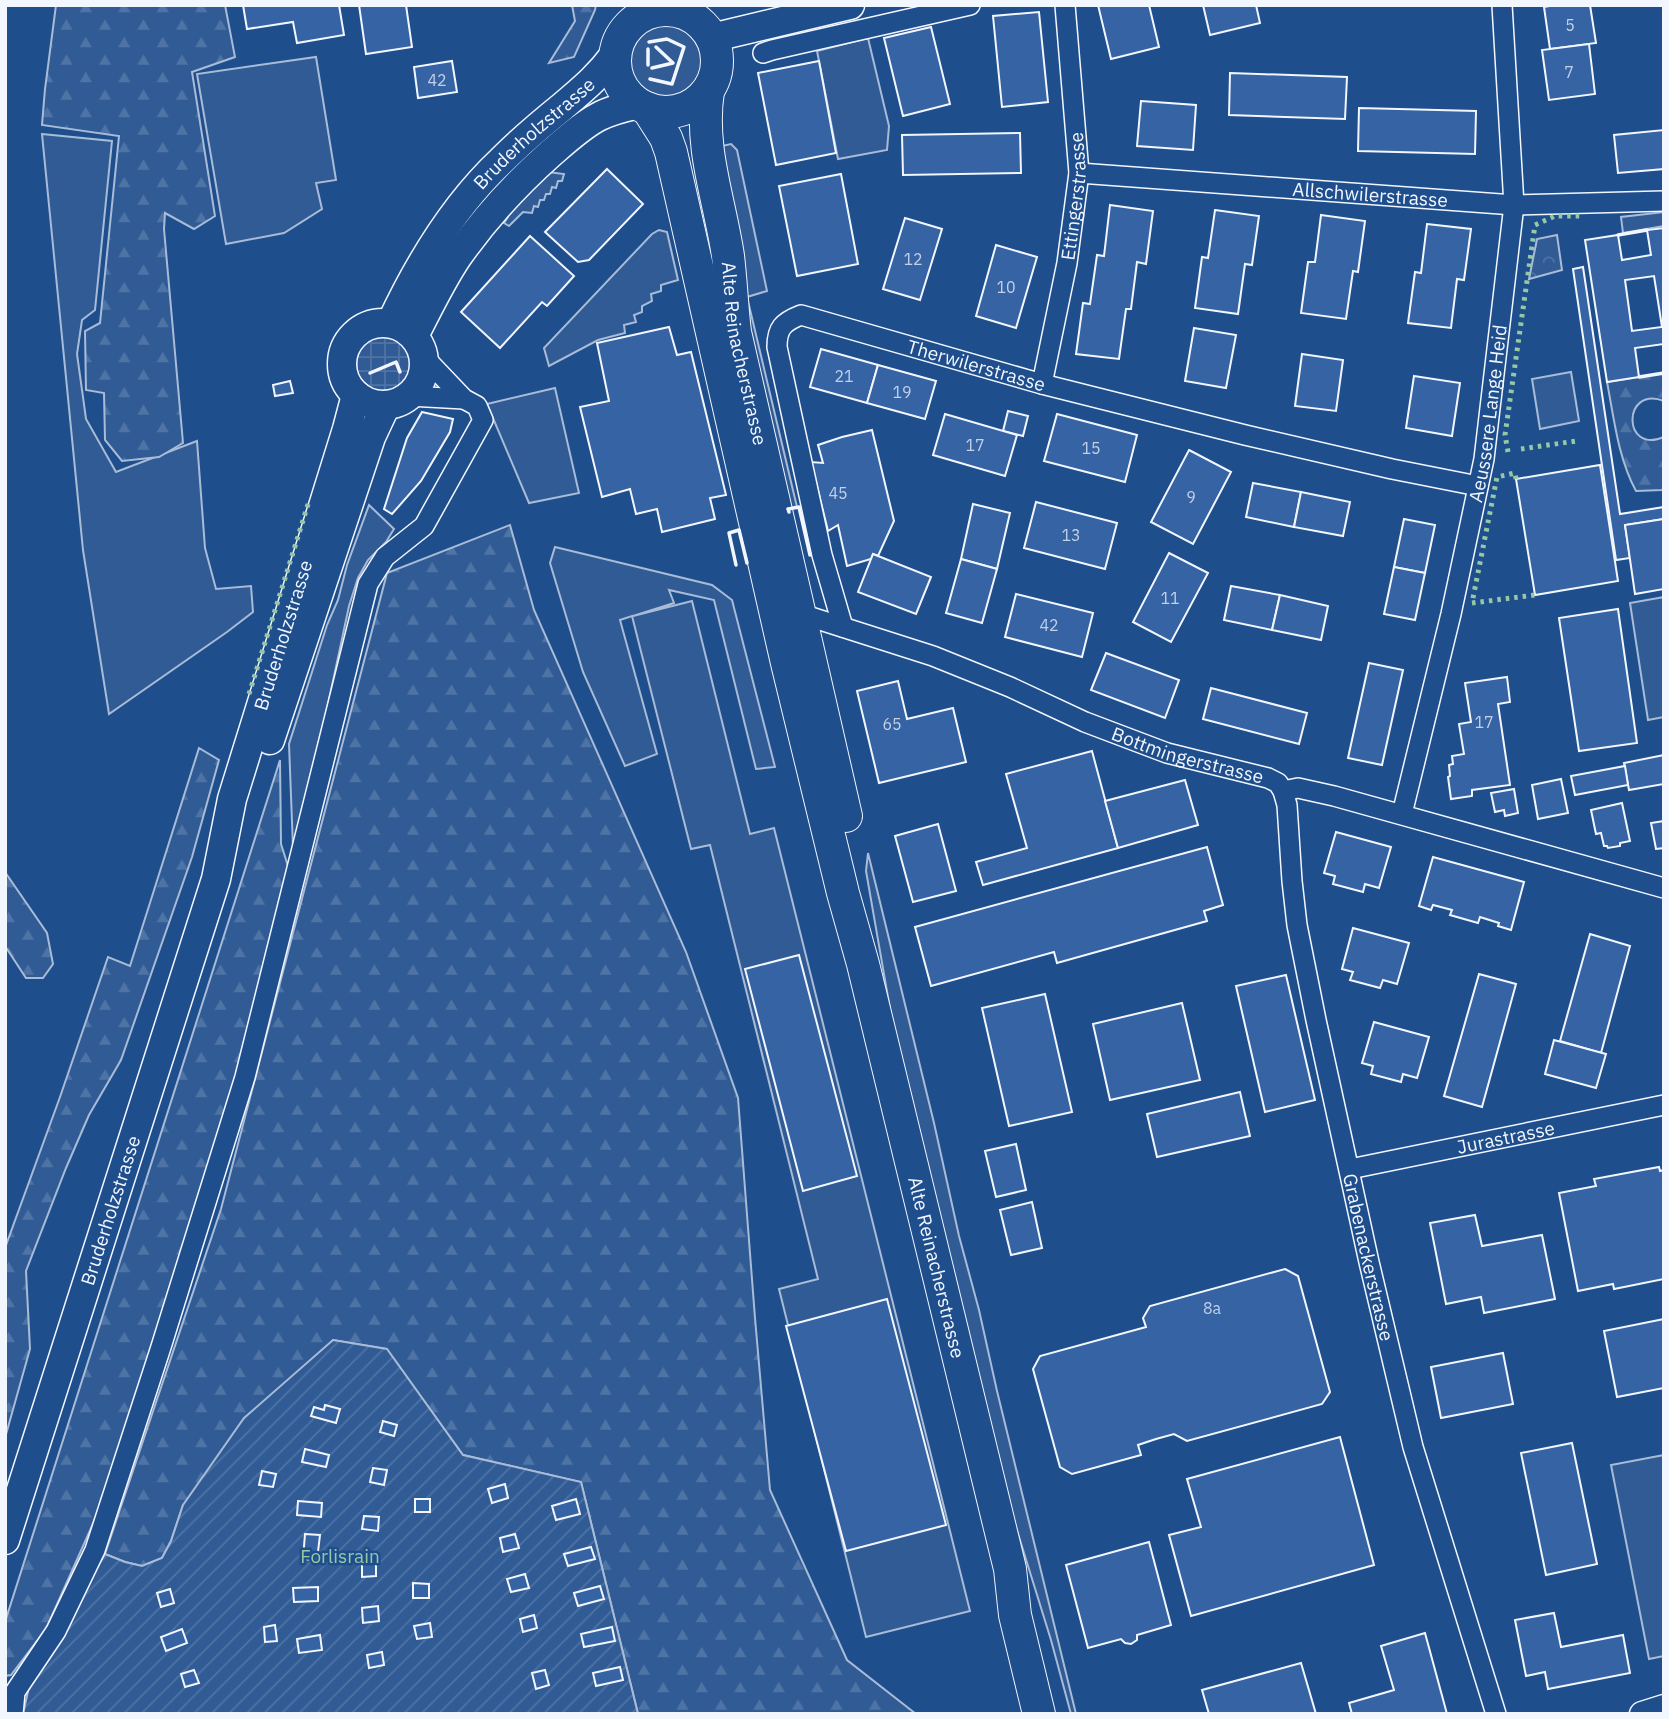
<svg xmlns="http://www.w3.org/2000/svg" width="1669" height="1719" viewBox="0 0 1669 1719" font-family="'IBM Plex Sans',sans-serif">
  <defs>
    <pattern id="forest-firs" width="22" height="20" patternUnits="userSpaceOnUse" patternTransform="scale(1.75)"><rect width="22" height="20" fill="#305b95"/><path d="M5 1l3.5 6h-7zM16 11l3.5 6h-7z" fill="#4e73a5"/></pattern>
    <pattern id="park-crowns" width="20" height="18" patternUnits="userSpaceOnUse" patternTransform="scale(1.75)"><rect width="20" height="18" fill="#305b95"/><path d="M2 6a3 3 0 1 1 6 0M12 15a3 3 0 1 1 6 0" fill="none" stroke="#4e73a5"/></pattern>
    <pattern id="garden-furrows" width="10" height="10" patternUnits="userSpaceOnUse" patternTransform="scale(1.75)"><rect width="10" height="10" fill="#305b95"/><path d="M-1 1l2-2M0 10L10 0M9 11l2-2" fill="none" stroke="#4e73a5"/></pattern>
    <pattern id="plaza-grid" width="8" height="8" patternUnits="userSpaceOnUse" patternTransform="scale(1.75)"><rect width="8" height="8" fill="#305b95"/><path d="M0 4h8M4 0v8" fill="none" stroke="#4e73a5"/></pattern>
  </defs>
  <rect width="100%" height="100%" fill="#1f4e8c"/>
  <g fill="#305b95" stroke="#a8bbd7" stroke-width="2">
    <circle cx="665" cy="61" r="37"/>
    <polygon points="868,38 889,126 887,150 838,159 817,51"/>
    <polygon points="316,57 336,180 316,183 322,209 284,233 226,244 197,74"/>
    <polygon points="42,134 112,141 95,310 82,320 77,354 86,419 116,472 197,441 205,548 216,589 251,586 253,612 227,632 109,714 83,550"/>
    <polygon points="731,144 737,150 767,291 747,297 797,507 786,509 745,329 717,147"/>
    <polygon points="548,172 564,174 562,181 558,181 556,188 552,187 550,194 546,194 544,200 540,200 538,207 534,206 532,213 523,212 509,226 504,223 508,217 506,216"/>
    <polygon points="1664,212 1664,226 1623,233 1621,217"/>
    <polygon points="659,230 667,232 678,280 661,285 661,291 651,294 652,301 642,306 642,312 634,315 636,322 624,325 625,333 598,340 549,366 544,348 652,234"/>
    <polygon points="1571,372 1579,421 1540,429 1532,379"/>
    <polygon points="555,388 579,493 529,503 487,404"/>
    <polygon points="369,505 394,529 386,542 368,560 358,578 349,606 324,723 293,848 289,744 327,625 338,600 347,565"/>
    <polygon points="555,547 712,585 732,600 775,767 756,769 714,600 669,590 674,603 633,616 692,601 750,834 774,828 970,1611 866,1637 779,1289 818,1279 710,845 691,849 632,616 620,620 657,754 625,766 583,672 550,563"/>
    <polygon points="1664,597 1664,717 1648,720 1630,603"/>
    <polygon points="868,853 934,1123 959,1236 979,1310 997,1391 1076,1714 1071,1714 1051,1640 1015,1524 892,1020 866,871"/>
    <polygon points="1664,1455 1664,1656 1649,1659 1611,1465"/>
  </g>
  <g fill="url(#forest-firs)" stroke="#a8bbd7" stroke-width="2">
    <polygon points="56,5 225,5 235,57 192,72 215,216 194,229 165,213 164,229 183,443 159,457 122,461 105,440 104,393 86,390 85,331 100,323 119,136 42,125 45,89"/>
    <polygon points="572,5 596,5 595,10 574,57 549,63 575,21"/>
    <path d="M1664 373V401C1622 385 1622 455 1664 437V488L1662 490 1636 491C1618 458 1614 418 1607 382Z"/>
    <polygon points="510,525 534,610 686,952 738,1098 755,1318 770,1490 847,1660 916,1714 638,1714 581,1482 463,1455 386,1349 333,1340 183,1505 171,1541 162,1558 142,1566 125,1562 105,1554 221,1209 387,573"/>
    <polygon points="199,748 219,760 192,857 121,1060 89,1115 66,1168 26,1271 30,1349 5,1438 5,1248 60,1097 108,957 130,966"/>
    <polygon points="280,760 281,844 288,866 224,1125 108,1490 46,1629 11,1675 5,1676 5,1622"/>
    <polygon points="5,872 47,933 53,964 43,978 26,978 5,946"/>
  </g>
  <polygon fill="url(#park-crowns)" stroke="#a8bbd7" stroke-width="2" points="1557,235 1562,270 1529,279 1537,239"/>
  <polygon fill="url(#garden-furrows)" stroke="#a8bbd7" stroke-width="2" points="333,1340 387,1349 463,1455 581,1482 638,1714 23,1714 31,1678 85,1593 94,1572 105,1554 125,1562 142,1566 162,1558 171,1541 183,1505 244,1418"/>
  <circle fill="url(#plaza-grid)" stroke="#a8bbd7" stroke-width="2" cx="384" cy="363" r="31"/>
  <g fill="#3563a3" stroke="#f2f6ff" stroke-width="2" fill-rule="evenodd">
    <polygon points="243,5 339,5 344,35 297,43 293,22 247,29"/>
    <polygon points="359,5 406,5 412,47 366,54"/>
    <polygon points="1098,5 1149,5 1159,47 1111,59"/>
    <polygon points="1203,5 1256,5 1260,23 1210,35"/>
    <polygon points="1555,5 1590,5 1596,43 1550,49 1544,7"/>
    <polygon points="1039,12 1048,102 1002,107 993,16"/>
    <polygon points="931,27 950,104 903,116 884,38"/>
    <polygon points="1589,44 1595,94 1549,100 1542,50"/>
    <polygon points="452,61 457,92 418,98 414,67"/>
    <polygon points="819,61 836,153 776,165 758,73"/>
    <polygon points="1230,73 1347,77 1345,119 1229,115"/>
    <polygon points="1141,101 1196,105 1193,150 1137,146"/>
    <polygon points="1359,108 1476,111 1475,154 1358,151"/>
    <polygon points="1664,130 1664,169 1618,173 1614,135"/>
    <polygon points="1020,133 1021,173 903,175 902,135"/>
    <polygon points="607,169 643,204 589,260 578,262 545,232"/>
    <polygon points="841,174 858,264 797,276 779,186"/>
    <polygon points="1110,205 1153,211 1146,264 1137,262 1131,309 1126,309 1119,359 1076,354 1083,303 1090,304 1097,255 1104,256"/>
    <polygon points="1215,210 1259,216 1252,265 1245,264 1238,314 1195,308 1202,257 1208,258"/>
    <polygon points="1321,215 1365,221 1358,272 1353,271 1346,319 1301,313 1308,262 1315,262"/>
    <polygon points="905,218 942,229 920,300 883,289"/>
    <polygon points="1427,224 1471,229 1464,280 1457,279 1451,328 1408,323 1415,272 1421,273"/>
    <path d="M1664 228V344L1635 348 1639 377 1607 382 1585 240 1618 235 1622 260 1651 255 1647 230ZM1654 276 1662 327 1632 331 1625 280Z"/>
    <polygon points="530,236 574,276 547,306 542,302 500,348 461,312"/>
    <polygon points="996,245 1037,257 1016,328 976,316"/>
    <polygon points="1583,267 1620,514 1664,507 1664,519 1625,525 1630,558 1616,560 1573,269"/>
    <polygon points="669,327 677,355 691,352 726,495 710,498 715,519 662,532 657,509 636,514 630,489 602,497 580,407 609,401 597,343"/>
    <polygon points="1194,328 1236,335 1226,388 1185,381"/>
    <polygon points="821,349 878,365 867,403 810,387"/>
    <polygon points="1302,354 1343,360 1336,411 1295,406"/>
    <polygon points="878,365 936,381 925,419 867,403"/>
    <polygon points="1414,376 1460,383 1452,436 1406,428"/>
    <polygon points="290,381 293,393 275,396 273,385"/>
    <polygon points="1008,411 1028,416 1023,436 1003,431"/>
    <polygon points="422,412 453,419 450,432 421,481 392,514 384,509 407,438"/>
    <polygon points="945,414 1017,435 1005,476 933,455"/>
    <polygon points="1057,414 1137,435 1125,482 1044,461"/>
    <polygon points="872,430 894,521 878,556 873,554 871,559 847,566 838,525 828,531 811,462 823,463 818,445 842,437"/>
    <polygon points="1189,450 1231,472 1193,544 1151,522"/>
    <polygon points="1600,465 1618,581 1535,595 1516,479"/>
    <polygon points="1253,483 1301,492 1294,527 1246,517"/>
    <polygon points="1301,492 1350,502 1343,536 1294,527"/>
    <polygon points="1036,502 1117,523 1105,569 1024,548"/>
    <polygon points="973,504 1010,513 997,569 961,559"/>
    <polygon points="1404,519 1435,525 1425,573 1394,567"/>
    <polygon points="1664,519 1664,589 1635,594 1625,525"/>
    <polygon points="1169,553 1208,573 1171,642 1133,622"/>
    <polygon points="873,554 931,577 916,614 858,592"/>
    <polygon points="961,559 997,569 982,623 946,613"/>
    <polygon points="1394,567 1425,573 1415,620 1384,614"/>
    <polygon points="1231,586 1280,595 1272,630 1224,620"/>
    <polygon points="1016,594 1093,613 1082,657 1005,637"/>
    <polygon points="1280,595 1328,606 1321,640 1272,630"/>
    <polygon points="1618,609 1637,743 1579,751 1559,618"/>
    <polygon points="1106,653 1179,680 1165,718 1091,690"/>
    <polygon points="1369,663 1403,670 1382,765 1348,758"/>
    <polygon points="1507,677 1510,702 1498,704 1510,785 1472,790 1472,796 1451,799 1448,777 1450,776 1449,765 1453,764 1452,756 1464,754 1459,724 1471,722 1465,683"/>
    <polygon points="898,681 907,719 953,708 966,762 879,783 857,691"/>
    <polygon points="1211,688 1307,713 1299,744 1203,719"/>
    <polygon points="1092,751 1118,848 983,885 976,862 1027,848 1006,774"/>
    <polygon points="1664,755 1664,784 1629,790 1624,763"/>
    <polygon points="1625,766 1628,785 1575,795 1571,776"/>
    <polygon points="1561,779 1568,813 1538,819 1532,785"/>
    <polygon points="1185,780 1198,825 1118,848 1105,801"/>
    <polygon points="1514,789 1518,813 1505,816 1504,810 1495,812 1491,793"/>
    <polygon points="1622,803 1630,841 1620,843 1620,846 1608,848 1607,846 1604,846 1601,833 1596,834 1591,810"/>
    <polygon points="1664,821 1664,848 1656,849 1651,823"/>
    <polygon points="938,824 956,891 913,902 895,836"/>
    <polygon points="1336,832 1391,847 1379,888 1365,884 1363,892 1333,884 1335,876 1324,873"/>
    <polygon points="1207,847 1223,905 1204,911 1207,921 1057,963 1054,952 931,986 915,927"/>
    <polygon points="1433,857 1524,882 1511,930 1498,926 1499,923 1480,917 1478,923 1450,915 1452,910 1433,905 1431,910 1419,906"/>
    <polygon points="1353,928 1409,943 1397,984 1383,980 1380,988 1350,980 1353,972 1342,969"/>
    <polygon points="1590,934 1630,946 1601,1053 1560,1041"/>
    <polygon points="799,955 857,1176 803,1191 745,969"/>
    <polygon points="1479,974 1516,984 1482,1107 1444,1096"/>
    <polygon points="1286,975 1315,1100 1265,1112 1236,986"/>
    <polygon points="1045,994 1072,1112 1009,1126 982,1008"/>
    <polygon points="1182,1003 1200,1080 1110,1100 1093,1024"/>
    <polygon points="1374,1022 1429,1037 1417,1078 1403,1074 1401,1082 1371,1074 1373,1066 1362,1063"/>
    <polygon points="1554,1040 1606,1054 1596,1088 1545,1074"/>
    <polygon points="1240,1092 1250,1136 1157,1157 1147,1114"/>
    <polygon points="1016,1144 1026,1190 996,1197 985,1151"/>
    <polygon points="1659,1167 1660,1171 1664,1170 1664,1279 1614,1289 1613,1284 1578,1291 1559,1193 1596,1186 1594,1179"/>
    <polygon points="1032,1202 1042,1248 1011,1255 1000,1210"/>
    <polygon points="1475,1215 1482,1246 1542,1235 1555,1299 1484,1313 1481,1297 1446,1304 1430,1223"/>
    <polygon points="1285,1269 1298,1276 1330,1392 1322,1404 1187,1441 1174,1434 1156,1439 1138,1445 1141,1455 1072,1474 1060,1467 1033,1369 1040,1356 1146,1327 1143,1318 1150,1306"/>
    <polygon points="887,1299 946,1525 846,1551 786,1326"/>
    <polygon points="1664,1319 1664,1388 1617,1397 1604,1331"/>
    <polygon points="1503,1353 1513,1404 1441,1418 1431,1367"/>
    <polygon points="325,1405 340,1409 336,1423 311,1416 314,1407 324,1410"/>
    <polygon points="383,1421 397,1425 394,1436 380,1432"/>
    <polygon points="1340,1437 1374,1565 1191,1616 1169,1535 1201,1527 1187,1479"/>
    <polygon points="1572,1443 1597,1564 1546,1575 1521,1453"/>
    <polygon points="305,1449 329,1455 326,1467 302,1462"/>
    <polygon points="373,1468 387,1470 384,1485 370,1482"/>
    <polygon points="262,1471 276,1474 273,1487 259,1485"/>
    <polygon points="505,1484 508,1498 492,1503 488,1489"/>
    <rect x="415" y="1499" width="15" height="13"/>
    <polygon points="576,1499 580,1514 556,1520 552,1506"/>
    <polygon points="298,1501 322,1503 321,1517 297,1515"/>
    <polygon points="364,1516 379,1517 378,1531 362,1529"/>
    <polygon points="305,1534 320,1535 317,1560 303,1559"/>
    <polygon points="515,1534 519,1548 503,1552 500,1538"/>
    <polygon points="1149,1542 1171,1625 1137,1635 1137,1640 1131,1644 1125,1643 1121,1639 1088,1648 1066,1565"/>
    <polygon points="591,1547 595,1559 568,1566 564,1554"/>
    <polygon points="362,1562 376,1562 376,1576 362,1577"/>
    <polygon points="525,1574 529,1588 511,1592 507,1579"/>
    <polygon points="413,1583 429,1584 429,1598 413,1598"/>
    <polygon points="600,1586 604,1599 578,1606 574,1593"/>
    <polygon points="318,1587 318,1601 294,1602 293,1588"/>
    <polygon points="170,1589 174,1603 161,1607 157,1593"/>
    <polygon points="378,1606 379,1621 363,1623 362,1608"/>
    <polygon points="1554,1613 1561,1647 1623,1635 1630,1673 1548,1689 1545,1672 1526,1676 1515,1620"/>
    <polygon points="534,1615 537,1628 523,1632 520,1619"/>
    <polygon points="430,1623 432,1637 417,1639 414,1626"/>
    <polygon points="275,1625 277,1641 265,1642 264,1627"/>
    <polygon points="612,1627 615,1641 584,1647 581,1634"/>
    <polygon points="182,1629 187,1643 166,1651 161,1637"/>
    <polygon points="1425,1633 1447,1714 1352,1714 1349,1703 1394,1690 1381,1646"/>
    <polygon points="320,1635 322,1650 299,1653 297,1639"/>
    <polygon points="382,1652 384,1665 369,1668 367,1655"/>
    <polygon points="1301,1663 1316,1714 1209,1714 1202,1690"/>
    <polygon points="620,1667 623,1680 596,1686 593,1673"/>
    <polygon points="194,1670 199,1683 185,1687 181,1674"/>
    <polygon points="545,1670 549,1685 536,1689 532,1673"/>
  </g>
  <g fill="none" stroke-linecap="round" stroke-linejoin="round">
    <defs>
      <g id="minor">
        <polyline points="763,53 772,50 970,5"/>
        <path id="s1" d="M1079 173 1514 205 1664 201"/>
        <path id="s2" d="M1042 384 1067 263 1079 173 1065 5"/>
        <polyline points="409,396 464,399"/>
        <path id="s3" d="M792 611 933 656 1010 687 1085 722 1167 753 1268 778 1278 783 1283 791 1287 805 1292 881 1297 925 1316 1020 1369 1262 1413 1447 1496 1714"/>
        <path id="s4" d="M843 627 822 555 777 347C777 328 783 322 801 315L1042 384 1245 435 1392 469 1478 486"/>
        <polyline points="1283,791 1298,788 1334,796 1664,888"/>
        <path id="s5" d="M1402 814 1451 614 1484 459 1514 205 1502 5"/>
        <path id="s6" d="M1350 1169 1664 1105"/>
        <polyline points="13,1714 15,1692 56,1631 95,1550 161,1347 245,1077 368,584 385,557 424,526 483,420 477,406 464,399 425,358"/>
      </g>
      <polyline id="tertiary" points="1642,1714 1664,1707"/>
      <g id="secondary">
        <polyline points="711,38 850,5"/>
        <circle cx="383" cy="364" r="41"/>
        <path id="s7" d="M391 323C419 263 454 205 502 160 521 141 541 124 562 107 583 89 598 77 615 54"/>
        <path d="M414 336C428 309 441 281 458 256 485 218 516 184 551 153 566 140 581 126 598 117 611 110 625 107 639 104"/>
        <polyline points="270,740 371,437 386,405"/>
        <path id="s8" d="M5 1540 216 879 232 799 347 429 356 395"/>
      </g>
      <g id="primary">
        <circle cx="666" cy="61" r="51"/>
        <path id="s9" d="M708 91C699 148 720 201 728 256 731 281 732 307 735 332L846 816"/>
        <path id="s10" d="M647 108 666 138 671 152 787 663 843 893 863 964 1010 1569 1015 1615 1039 1714"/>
      </g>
    </defs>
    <use href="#minor" stroke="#f2f6ff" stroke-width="22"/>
    <use href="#tertiary" stroke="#f2f6ff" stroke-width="27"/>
    <use href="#secondary" stroke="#f2f6ff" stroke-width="31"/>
    <use href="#primary" stroke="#f2f6ff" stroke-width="34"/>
    <use href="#minor" stroke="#1f4e8c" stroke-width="19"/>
    <use href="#tertiary" stroke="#1f4e8c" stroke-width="24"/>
    <use href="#secondary" stroke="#1f4e8c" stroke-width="28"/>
    <use href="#primary" stroke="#1f4e8c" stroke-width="32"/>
    <g stroke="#97c8a6" stroke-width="5" stroke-dasharray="3.5 5" stroke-linecap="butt">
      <polyline points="1521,449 1576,441"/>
      <polyline points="1508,452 1505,435 1535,225 1555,216 1583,216"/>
      <polyline points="1516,479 1515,473 1497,477 1472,603 1535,595"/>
      <polyline points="249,694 309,501"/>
    </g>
    <g stroke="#f2f6ff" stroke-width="3.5">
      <polyline points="649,42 667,39 684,47 672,84 650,79"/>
      <polyline points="648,65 648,49"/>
      <polyline points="652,68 673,63 656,47"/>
      <polyline points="1618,235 1647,230"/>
      <polyline points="370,373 396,362 400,372"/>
      <polyline points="1639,377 1664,373"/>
      <polyline points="789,512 788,509 799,507 810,555"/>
      <polyline points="736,565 729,533 739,530 747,563"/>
    </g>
  </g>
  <g text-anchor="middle" stroke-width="5" stroke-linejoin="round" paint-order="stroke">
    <g font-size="16" fill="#c3d1e8">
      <text x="1570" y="31">5</text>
      <text x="1569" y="78">7</text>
      <text x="437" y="86">42</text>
      <text x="913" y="265">12</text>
      <text x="1006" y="293">10</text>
      <text x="844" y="382">21</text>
      <text x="902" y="398">19</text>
      <text x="975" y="451">17</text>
      <text x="1091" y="454">15</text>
      <text x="838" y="499">45</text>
      <text x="1191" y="503">9</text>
      <text x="1071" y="541">13</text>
      <text x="1170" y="604">11</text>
      <text x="1049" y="631">42</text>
      <text x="1484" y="728">17</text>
      <text x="892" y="730">65</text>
      <text x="1212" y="1314">8a</text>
    </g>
    <g font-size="19" fill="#f2f6ff" stroke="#1f4e8c">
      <text dy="7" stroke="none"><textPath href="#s7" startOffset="240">Bruderholzstrasse</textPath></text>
      <text dy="7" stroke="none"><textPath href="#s1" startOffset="292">Allschwilerstrasse</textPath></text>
      <text dy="7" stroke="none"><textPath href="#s2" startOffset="191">Ettingerstrasse</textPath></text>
      <text dy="7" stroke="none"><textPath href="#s9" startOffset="266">Alte Reinacherstrasse</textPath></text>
      <text dy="7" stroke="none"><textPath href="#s4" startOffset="514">Therwilerstrasse</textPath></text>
      <text dy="7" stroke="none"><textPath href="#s5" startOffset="410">Aeussere Lange Heid</textPath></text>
      <text dy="7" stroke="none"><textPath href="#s8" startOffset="947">Bruderholzstrasse</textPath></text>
      <text dy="7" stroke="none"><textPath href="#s3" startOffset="422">Bottmingerstrasse</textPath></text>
      <text dy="7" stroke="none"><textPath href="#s6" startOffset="159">Jurastrasse</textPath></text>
      <text dy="7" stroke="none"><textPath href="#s8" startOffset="346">Bruderholzstrasse</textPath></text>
      <text dy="7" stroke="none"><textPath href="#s3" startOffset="1001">Grabenackerstrasse</textPath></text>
      <text dy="7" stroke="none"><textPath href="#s10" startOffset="1197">Alte Reinacherstrasse</textPath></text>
    </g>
    <g font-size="19" fill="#97c8a6" stroke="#1f4e8c">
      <text x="340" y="1563">Forlisrain</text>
    </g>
  </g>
  <rect width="1669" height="1719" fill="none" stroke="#f2f6ff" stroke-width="14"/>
</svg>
